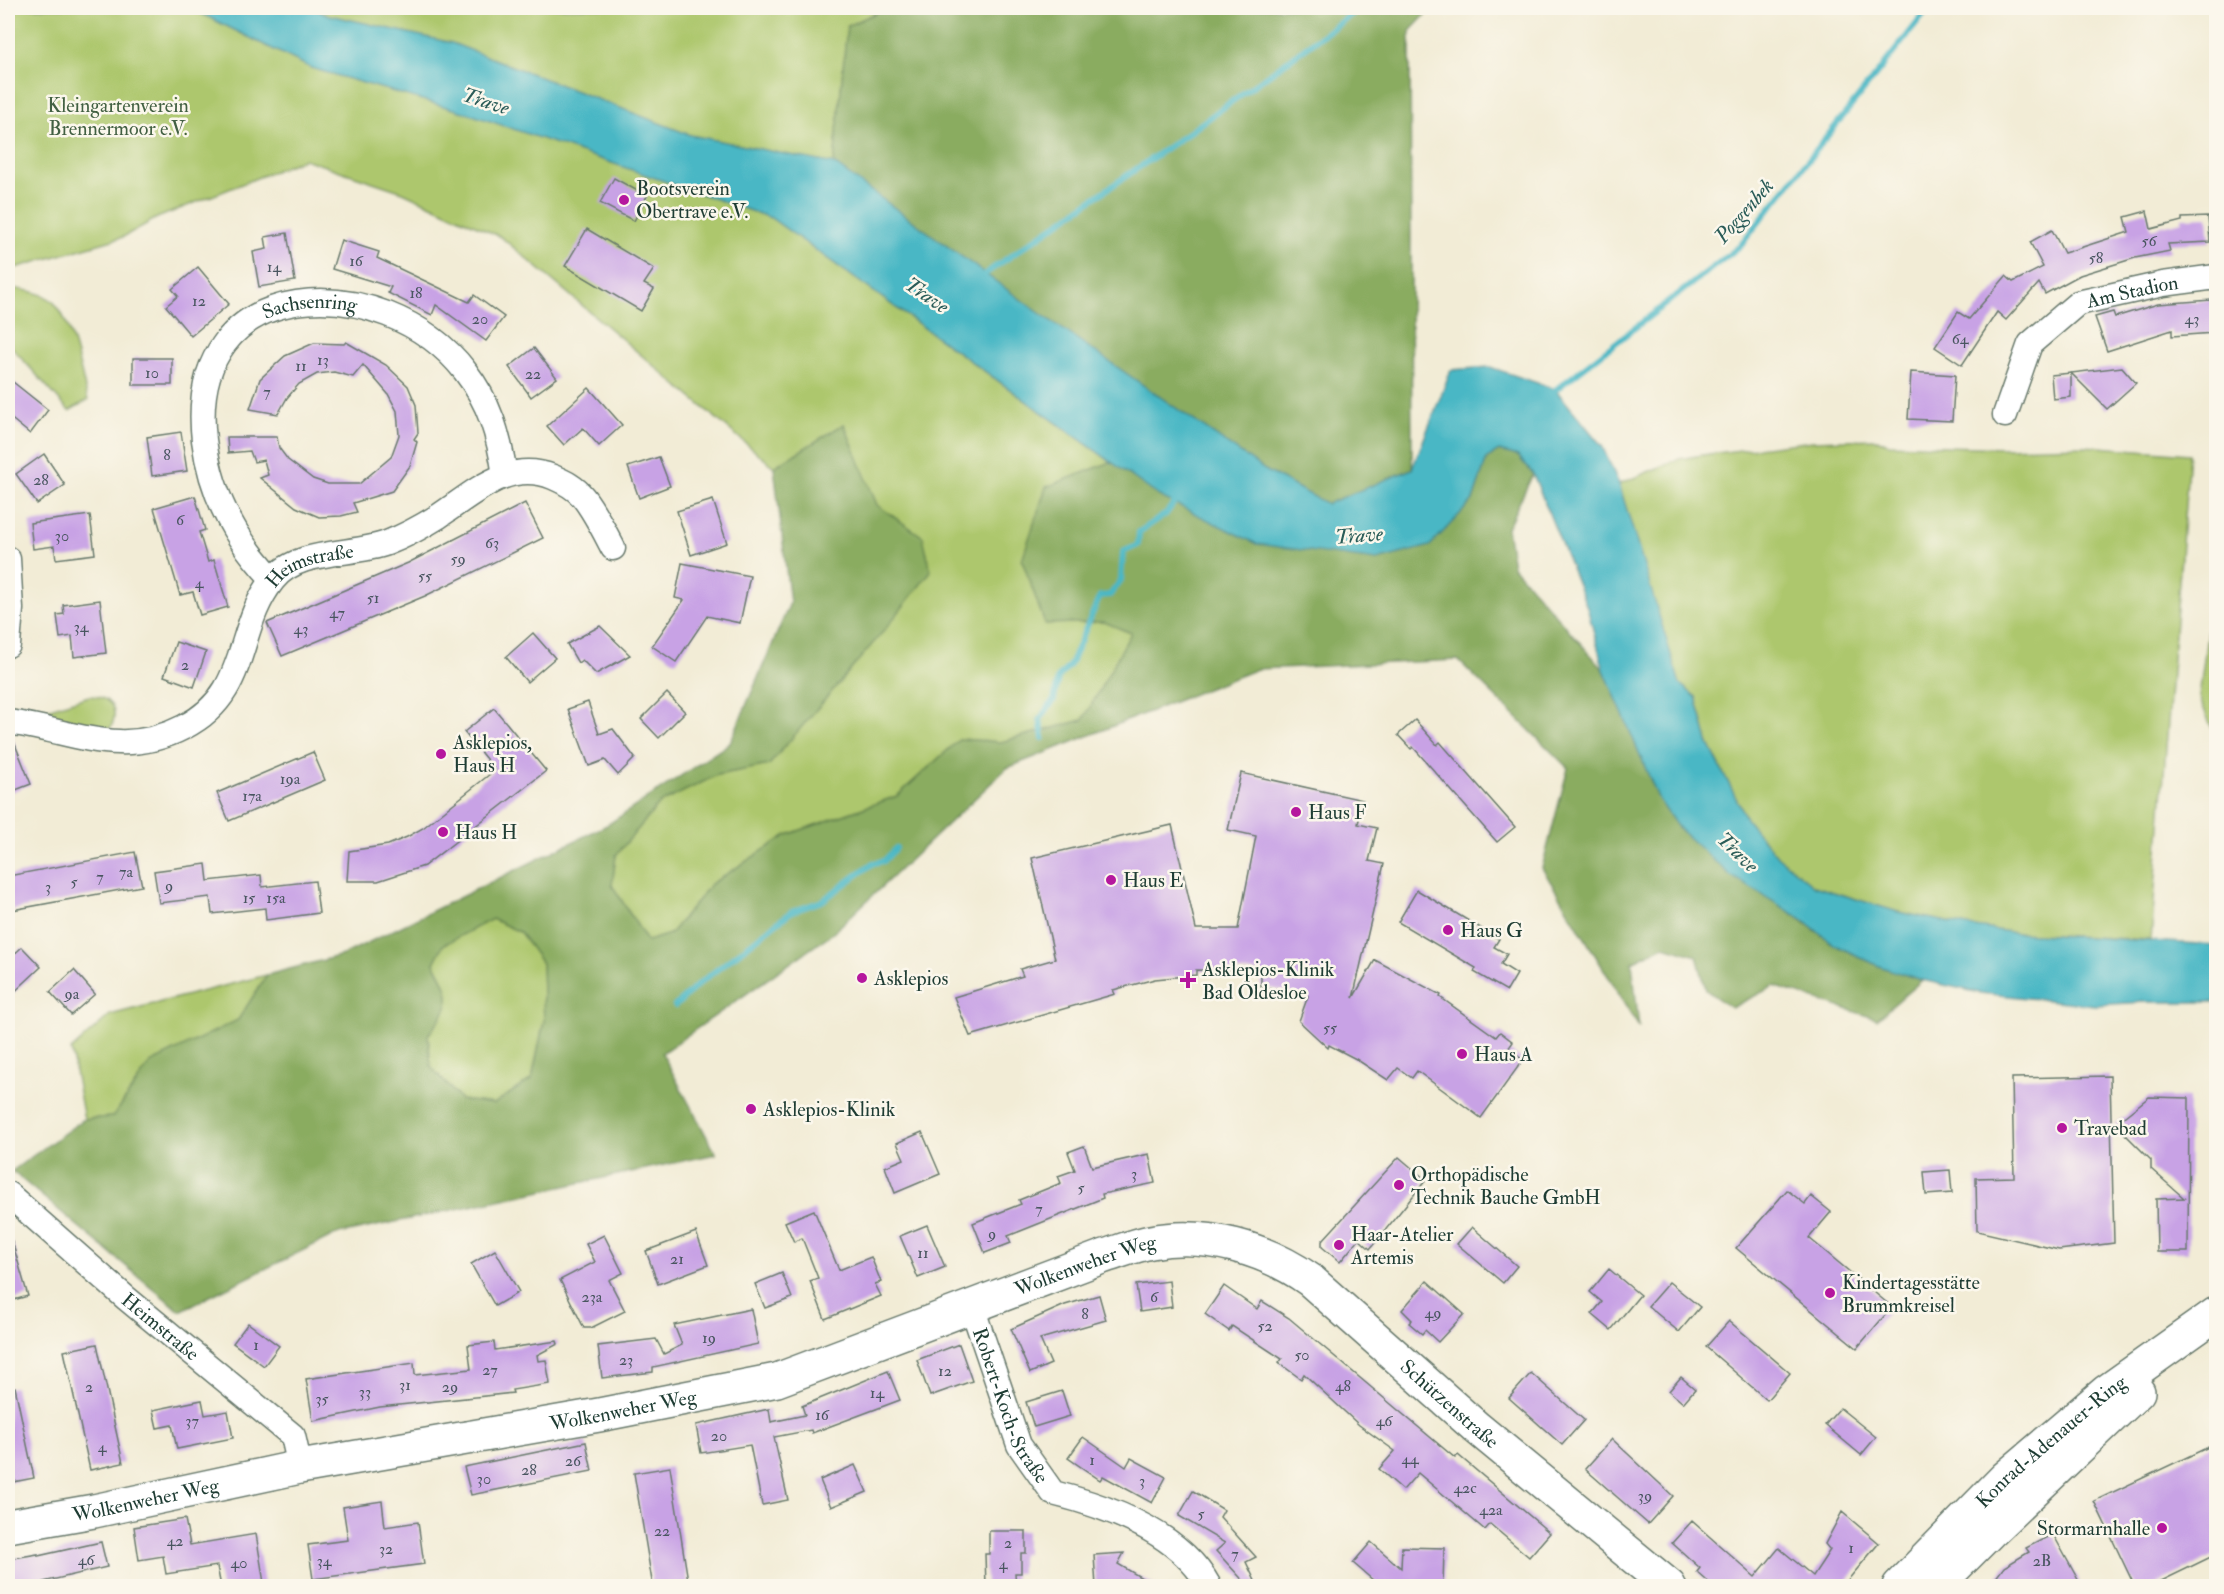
<svg xmlns="http://www.w3.org/2000/svg" width="2224" height="1594" viewBox="0 0 2224 1594" font-family="'IM FELL Double Pica',serif">
  <rect width="100%" height="100%" fill="#fbf7ec"/>
  <filter id="ink" filterUnits="userSpaceOnUse"><feTurbulence type="fractalNoise" baseFrequency=".0167" numOctaves="2"/><feDisplacementMap in="SourceGraphic" scale="12" xChannelSelector="R" yChannelSelector="G"/><feConvolveMatrix kernelMatrix="1 2 1 2 8 2 1 2 1" color-interpolation-filters="sRGB"/></filter>
  <filter id="wash" filterUnits="userSpaceOnUse"><feTurbulence type="fractalNoise" baseFrequency=".008" numOctaves="4" result="noise"/><feDisplacementMap in="SourceGraphic" scale="24" xChannelSelector="R" yChannelSelector="G"/><feGaussianBlur stdDeviation="1.35" result="paint"/><feColorMatrix in="noise" values="0 0 0 0 0 0 0 0 0 0 0 0 0 0 0 0 0 1.4 0 .05"/><feComposite in="paint" operator="in"/></filter>
  <g filter="url(#wash)">
    <rect width="100%" height="100%" fill="#f2ecd6"/>
    <g fill="#adc76d" stroke="#668250" stroke-width="1.5">
      <polygon points="8,8 190,8 311,68 464,112 771,218 1111,462 1047,487 1045,624 1105,622 1131,633 1083,720 1001,742 960,739 897,796 787,835 711,884 670,934 647,942 612,885 616,855 660,803 717,775 769,765 923,537 877,506 844,424 774,467 501,237 403,192 304,159 157,218 123,237 8,270"/>
      <polygon points="312,8 887,8 847,26 834,164 690,135 452,43 325,14"/>
      <path d="M8 288C21 289 36 291 48 298 71 311 81 375 88 400L69 411 8 343Z"/>
      <polygon points="1877,439 1888,444 2003,448 2085,446 2189,454 2151,940 2018,933 1967,926 1898,912 1814,886 1778,857 1747,820 1708,742 1696,697 1680,684 1673,666 1619,484 1679,459 1709,454 1813,441"/>
      <polygon points="2216,567 2216,738 2199,697"/>
      <path d="M89 696C109 696 120 708 111 727L108 729 34 713Z"/>
      <path d="M492 919 520 932 542 963 544 1021 532 1079 494 1104 461 1100 431 1067 428 1035C452 1003 455 999 434 963L443 945Z"/>
      <polygon points="267,975 238,1020 150,1063 113,1117 84,1119 71,1050 110,1015"/>
    </g>
    <g fill="#8aac60" stroke="#54744a" stroke-width="1.5" fill-rule="evenodd">
      <polygon points="887,8 1432,8 1410,31 1412,469 1327,504 1265,470 1031,307 834,164 847,26"/>
      <path d="M844 424 877 505 923 537 931 571 887 627 769 765 717 775 660 803 616 855 612 885 647 941 670 934 711 884 787 835 897 796 960 739 1001 742 1083 720 1131 633 1104 622 1045 624 1022 560 1046 487 1111 462 1257 544 1473 500 1487 458 1499 451 1518 456 1533 474 1507 528 1513 567 1604 670 1659 800 1679 829 1835 945 1881 967 1922 980 1877 1019 1774 986 1731 1008 1706 990 1697 956 1664 946 1632 962 1639 1027 1542 868 1568 768 1458 660 1257 669 1007 768 833 933 662 1053 716 1154 334 1235 180 1311 12 1171 84 1119 113 1117 150 1063 238 1020 267 975 343 955 607 825 730 743 790 603 774 467ZM492 919 520 932 542 963 544 1021 532 1079 494 1104 461 1100 431 1067 428 1035C452 1003 455 999 434 963L443 945Z"/>
    </g>
    <polygon fill="#4ab7c5" stroke="#347a7c" stroke-width="1.5" points="190,8 312,8 325,14 452,43 690,135 834,164 1031,307 1265,470 1327,504 1412,469 1451,370 1490,367 1555,389 1602,446 1619,484 1680,684 1696,697 1708,742 1747,820 1778,857 1814,886 1898,912 1967,926 2018,933 2216,945 2216,1002 2145,1002 2095,1005 1980,993 1922,980 1881,967 1835,945 1802,919 1731,876 1679,829 1659,800 1604,670 1587,607 1533,474 1518,456 1499,451 1487,458 1473,500 1430,546 1377,560 1257,544 1159,496 771,218 464,112 311,68"/>
    <g fill="none" stroke-linecap="round" stroke-linejoin="round">
      <g stroke="#4ab7c5" stroke-width="6">
        <polyline points="979,278 1187,134 1360,8"/>
        <polyline points="1550,394 1740,246 1929,8"/>
        <polyline points="1043,738 1040,719 1054,700 1058,678 1070,665 1100,596 1110,595 1121,580 1123,552 1138,545 1139,532 1166,514 1178,497"/>
        <polyline points="675,1006 701,982 791,912 822,901 873,863 884,861 896,848"/>
      </g>
    </g>
    <g id="blocks">
      <g fill="#c8a2e5">
        <polygon points="614,178 647,196 634,221 600,203"/>
        <polygon points="2147,211 2151,229 2182,221 2182,218 2208,217 2210,242 2168,244 2170,251 2135,258 2080,275 2045,294 2039,283 2006,320 1997,312 1962,365 1935,347 1958,312 1969,319 2006,276 2013,282 2043,267 2030,242 2052,230 2064,253 2129,232 2125,217"/>
        <polygon points="587,229 654,269 644,284 654,289 641,311 565,266"/>
        <polygon points="287,233 295,281 259,287 253,252 267,249 265,237"/>
        <polygon points="341,240 379,252 377,258 469,302 474,295 504,317 486,341 436,305 432,315 388,293 391,287 332,269"/>
        <polygon points="198,267 229,304 191,336 166,306 178,296 172,289"/>
        <polygon points="2211,300 2214,333 2172,336 2172,330 2107,351 2095,317 2113,312 2115,317 2158,304"/>
        <polygon points="346,342 386,365 408,386 416,405 418,433 414,439 417,442 410,466 392,491 353,503 357,512 341,516 319,517 296,507 260,478 268,475 264,460 254,462 250,451 228,453 227,437 277,437 279,448 288,460 313,479 328,484 359,484 391,457 399,435 397,411 388,394 363,365 353,377 334,372 317,374 299,384 287,398 278,414 250,409 260,379 285,356 314,343 344,344"/>
        <polygon points="534,348 557,378 531,397 509,367"/>
        <rect x="133" y="358" width="39" height="27"/>
        <polygon points="2122,367 2136,383 2107,409 2071,373"/>
        <polygon points="1911,372 1955,375 1952,421 1908,419"/>
        <polygon points="2071,373 2071,397 2053,399 2051,375"/>
        <polygon points="8,378 48,410 30,434 8,416"/>
        <polygon points="589,388 622,425 599,446 583,428 564,445 547,426"/>
        <polygon points="181,432 187,471 152,476 147,437"/>
        <polygon points="44,454 65,485 37,504 16,474"/>
        <polygon points="659,457 670,486 639,498 628,467"/>
        <polygon points="195,496 205,530 199,532 208,562 214,560 228,607 200,615 193,592 180,595 154,508"/>
        <polygon points="713,500 727,543 691,555 677,511"/>
        <polygon points="525,503 543,538 425,596 282,656 267,623 408,563"/>
        <polygon points="90,515 95,554 56,559 54,546 33,549 30,523"/>
        <polygon points="682,563 750,576 740,623 707,616 676,662 652,646 684,600 675,598"/>
        <polygon points="100,600 106,653 74,657 72,636 60,638 57,615 64,614 63,605"/>
        <polygon points="600,626 630,655 596,674 582,660 578,663 567,644"/>
        <polygon points="533,633 555,658 527,682 506,657"/>
        <polygon points="176,642 206,652 194,687 164,676"/>
        <polygon points="667,693 685,712 659,738 641,719"/>
        <polygon points="588,702 599,734 613,729 635,758 618,775 605,760 589,766 568,709"/>
        <polygon points="494,708 546,771 424,866 378,881 347,881 349,851 388,845 407,837 423,828 495,770 464,732"/>
        <polygon points="1415,720 1437,745 1440,742 1515,827 1497,842 1413,747 1411,749 1398,735"/>
        <polygon points="8,736 12,737 31,784 8,793"/>
        <polygon points="313,752 325,780 229,821 217,793"/>
        <polygon points="1241,773 1363,800 1358,824 1377,828 1369,861 1384,864 1353,998 1375,960 1441,995 1440,997 1496,1037 1500,1032 1513,1042 1508,1049 1523,1060 1481,1118 1417,1071 1412,1078 1398,1068 1388,1080 1356,1059 1329,1045 1328,1048 1299,1021 1308,996 1261,986 1261,972 1196,970 1196,975 1155,979 1113,990 1115,994 970,1036 954,997 1023,976 1020,969 1055,959 1032,858 1172,825 1196,929 1238,929 1256,836 1228,830"/>
        <polygon points="135,852 142,886 12,910 8,876"/>
        <polygon points="206,864 208,881 261,875 262,887 315,881 319,913 266,920 265,908 212,914 210,897 159,903 154,871"/>
        <polygon points="1417,890 1499,939 1494,947 1507,954 1501,964 1517,974 1507,991 1474,972 1476,968 1398,922"/>
        <polygon points="22,947 41,967 8,998 8,960"/>
        <polygon points="74,970 95,994 71,1015 50,992"/>
        <polygon points="2110,1076 2114,1243 2059,1250 1977,1231 1976,1178 2014,1177 2012,1078"/>
        <polygon points="2149,1097 2189,1098 2188,1252 2157,1252 2156,1199 2184,1198 2151,1169 2151,1160 2115,1124"/>
        <polygon points="922,1132 940,1174 895,1193 885,1167 904,1159 897,1143"/>
        <polygon points="1084,1146 1092,1167 1149,1154 1155,1183 1102,1194 1103,1198 1008,1236 1011,1243 985,1253 973,1223 1021,1204 1019,1200 1061,1183 1058,1176 1075,1170 1068,1152"/>
        <polygon points="1399,1157 1426,1180 1370,1249 1359,1239 1340,1262 1322,1247 1322,1241"/>
        <polygon points="1950,1170 1952,1193 1926,1195 1924,1172"/>
        <polygon points="1787,1190 1805,1204 1811,1196 1831,1212 1809,1238 1892,1307 1857,1348 1736,1248"/>
        <polygon points="814,1210 839,1270 871,1257 881,1282 875,1284 881,1296 825,1319 810,1281 818,1278 802,1238 794,1242 785,1222"/>
        <polygon points="927,1225 945,1267 918,1278 900,1236"/>
        <polygon points="1472,1227 1517,1266 1503,1283 1457,1244"/>
        <polygon points="696,1232 708,1265 658,1284 646,1251"/>
        <polygon points="604,1235 623,1273 609,1280 625,1311 591,1328 584,1328 560,1280 595,1262 586,1244"/>
        <polygon points="8,1241 12,1241 28,1296 10,1301 8,1290"/>
        <polygon points="495,1250 519,1292 495,1306 471,1264"/>
        <polygon points="1609,1269 1640,1295 1611,1330 1592,1314 1602,1302 1590,1292"/>
        <polygon points="782,1273 792,1298 765,1308 755,1284"/>
        <polygon points="1169,1281 1172,1307 1140,1312 1136,1285"/>
        <polygon points="1427,1281 1464,1314 1438,1342 1425,1330 1422,1334 1409,1323 1412,1320 1402,1310"/>
        <polygon points="1669,1282 1700,1307 1679,1332 1648,1306"/>
        <polygon points="1224,1286 1257,1309 1262,1301 1289,1318 1455,1458 1458,1455 1550,1533 1529,1557 1490,1524 1485,1530 1418,1473 1403,1490 1379,1469 1395,1451 1359,1425 1304,1374 1301,1379 1279,1363 1282,1359 1232,1326 1229,1331 1205,1314"/>
        <polygon points="1099,1295 1106,1320 1040,1339 1051,1364 1030,1373 1011,1329 1065,1305"/>
        <polygon points="751,1309 758,1344 653,1367 653,1372 602,1378 598,1346 656,1339 664,1354 682,1345 674,1325"/>
        <polygon points="1729,1321 1790,1373 1767,1400 1706,1347"/>
        <polygon points="248,1323 279,1346 264,1366 233,1343"/>
        <polygon points="557,1341 558,1344 537,1355 538,1361 546,1360 550,1384 512,1390 513,1393 380,1407 313,1421 306,1379 414,1363 415,1375 471,1369 468,1345 494,1342 495,1350"/>
        <polygon points="97,1344 123,1463 90,1470 64,1351"/>
        <polygon points="959,1344 972,1381 930,1396 917,1360"/>
        <polygon points="888,1371 900,1400 812,1433 811,1430 774,1437 788,1500 762,1505 750,1445 701,1453 696,1425 769,1409 771,1422 805,1415 802,1406"/>
        <polygon points="1531,1373 1584,1420 1562,1445 1509,1398"/>
        <polygon points="1681,1377 1695,1389 1683,1403 1669,1391"/>
        <polygon points="15,1387 34,1478 8,1483 8,1388"/>
        <polygon points="1062,1391 1070,1416 1034,1427 1026,1402"/>
        <polygon points="202,1400 205,1415 228,1411 233,1438 177,1449 172,1425 157,1428 153,1410"/>
        <polygon points="1840,1408 1876,1437 1861,1455 1825,1425"/>
        <polygon points="1083,1437 1126,1467 1131,1458 1166,1477 1152,1503 1103,1476 1100,1480 1068,1458"/>
        <polygon points="1612,1439 1673,1496 1648,1524 1585,1469"/>
        <polygon points="586,1442 592,1471 471,1495 464,1467"/>
        <polygon points="2217,1443 2217,1554 2149,1587 2135,1587 2094,1501"/>
        <polygon points="855,1465 867,1492 831,1507 820,1480"/>
        <polygon points="670,1467 689,1587 653,1587 634,1473"/>
        <polygon points="1193,1491 1224,1510 1220,1517 1256,1557 1246,1562 1258,1587 1249,1587 1216,1551 1225,1543 1179,1516"/>
        <polygon points="382,1501 385,1527 418,1522 424,1564 313,1579 308,1545 348,1540 343,1507"/>
        <polygon points="1842,1512 1879,1543 1842,1587 1714,1587 1697,1572 1700,1568 1672,1543 1692,1521 1755,1577 1779,1548 1813,1576 1830,1550 1825,1544"/>
        <polygon points="185,1519 190,1545 256,1534 264,1583 221,1587 217,1566 166,1574 163,1556 139,1560 134,1527"/>
        <polygon points="989,1531 1026,1531 1026,1553 1021,1553 1021,1573 1015,1573 1016,1587 986,1587 985,1554 989,1554"/>
        <polygon points="2053,1534 2082,1587 1989,1587 2004,1567 2029,1552 2026,1548"/>
        <polygon points="101,1542 107,1567 43,1582 43,1587 13,1587 8,1559 38,1554 38,1556"/>
        <polygon points="1371,1542 1401,1568 1402,1547 1444,1548 1443,1587 1381,1587 1353,1563"/>
        <polygon points="1124,1553 1118,1564 1157,1587 1096,1587 1094,1555"/>
      </g>
    </g>
  </g>
  <g filter="url(#ink)">
    <use href="#blocks" fill-opacity="0" stroke="#697a6d" stroke-width="1.5"/>
    <g fill="none" stroke-linecap="round" stroke-linejoin="round">
      <defs>
        <g id="street">
          <path id="s1" d="M2005 415 2030 344 2078 303 2163 284 2216 277"/>
          <polyline points="8,559 11,609 8,645"/>
          <path id="s2" d="M273 579C235 540 211 495 204 440 184 269 385 268 465 371 490 403 499 436 505 475"/>
          <path id="s3" d="M8 722C71 730 121 760 184 727 251 693 234 629 273 580 298 548 352 556 387 543 405 536 423 526 439 516 474 493 508 459 553 477 565 482 575 487 583 497 595 512 604 531 613 548"/>
          <path id="s4" d="M8 1194 126 1298 293 1436 300 1467"/>
          <path id="s5" d="M972 1307 1019 1445 1053 1493C1110 1507 1180 1533 1209 1586"/>
        </g>
        <g id="secondary">
          <path id="s6" d="M8 1526 94 1511 300 1467 599 1415 777 1380 1102 1257C1118 1252 1135 1245 1151 1242 1206 1231 1266 1249 1310 1280L1477 1428 1669 1586"/>
        </g>
        <g id="primary">
          <path id="s7" d="M1899 1586 2005 1478 2106 1392 2216 1314"/>
          <polyline points="1936,1586 1990,1532 2138,1392"/>
        </g>
      </defs>
      <use href="#street" stroke="#697a6d" stroke-width="27"/>
      <use href="#secondary" stroke="#697a6d" stroke-width="36"/>
      <use href="#primary" stroke="#697a6d" stroke-width="36"/>
      <use href="#street" stroke="#fff" stroke-width="24"/>
      <use href="#secondary" stroke="#fff" stroke-width="33"/>
      <use href="#primary" stroke="#fff" stroke-width="33"/>
    </g>
  </g>
  <g fill="#b5179e" stroke="#fbf7ec" stroke-width="2">
    <circle cx="624" cy="200" r="6"/>
    <circle cx="441" cy="754" r="6"/>
    <circle cx="1296" cy="812" r="6"/>
    <circle cx="443" cy="832" r="6"/>
    <circle cx="1111" cy="880" r="6"/>
    <circle cx="1448" cy="930" r="6"/>
    <circle cx="862" cy="978" r="6"/>
    <path d="M1185 971h6v6h6v6h-6v6h-6v-6h-6v-6h6z"/>
    <circle cx="1462" cy="1054" r="6"/>
    <circle cx="751" cy="1109" r="6"/>
    <circle cx="2062" cy="1128" r="6"/>
    <circle cx="1399" cy="1185" r="6"/>
    <circle cx="1339" cy="1245" r="6"/>
    <circle cx="1830" cy="1293" r="6"/>
    <circle cx="2162" cy="1528" r="6"/>
  </g>
  <g text-anchor="middle" stroke-width="5" stroke-linejoin="round" paint-order="stroke">
    <g font-size="16" fill="#495660">
      <text x="2149" y="246">56</text>
      <text x="2096" y="263">58</text>
      <text x="356" y="266">16</text>
      <text x="274" y="272">14</text>
      <text x="416" y="298">18</text>
      <text x="199" y="306">12</text>
      <text x="480" y="324">20</text>
      <text x="2192" y="324">43</text>
      <text x="1960" y="344">64</text>
      <text x="323" y="365">13</text>
      <text x="301" y="371">11</text>
      <text x="152" y="378">10</text>
      <text x="533" y="379">22</text>
      <text x="267" y="397">7</text>
      <text x="167" y="460">8</text>
      <text x="41" y="485">28</text>
      <text x="180" y="525">6</text>
      <text x="62" y="541">30</text>
      <text x="492" y="548">63</text>
      <text x="458" y="564">59</text>
      <text x="425" y="581">55</text>
      <text x="199" y="588">4</text>
      <text x="373" y="603">51</text>
      <text x="337" y="618">47</text>
      <text x="81" y="632">34</text>
      <text x="301" y="634">43</text>
      <text x="185" y="670">2</text>
      <text x="290" y="784">19a</text>
      <text x="252" y="801">17a</text>
      <text x="126" y="877">7a</text>
      <text x="100" y="882">7</text>
      <text x="74" y="887">5</text>
      <text x="169" y="891">9</text>
      <text x="48" y="892">3</text>
      <text x="249" y="903">15</text>
      <text x="276" y="903">15a</text>
      <text x="72" y="999">9a</text>
      <text x="1330" y="1033">55</text>
      <text x="1134" y="1179">3</text>
      <text x="1081" y="1193">5</text>
      <text x="1039" y="1214">7</text>
      <text x="992" y="1239">9</text>
      <text x="923" y="1258">11</text>
      <text x="677" y="1264">21</text>
      <text x="592" y="1302">23a</text>
      <text x="1154" y="1302">6</text>
      <text x="1433" y="1318">49</text>
      <text x="1085" y="1319">8</text>
      <text x="1265" y="1331">52</text>
      <text x="709" y="1343">19</text>
      <text x="256" y="1350">1</text>
      <text x="1302" y="1360">50</text>
      <text x="626" y="1365">23</text>
      <text x="490" y="1375">27</text>
      <text x="945" y="1376">12</text>
      <text x="405" y="1390">31</text>
      <text x="1343" y="1391">48</text>
      <text x="89" y="1392">2</text>
      <text x="450" y="1392">29</text>
      <text x="365" y="1397">33</text>
      <text x="877" y="1398">14</text>
      <text x="322" y="1404">35</text>
      <text x="822" y="1420">16</text>
      <text x="192" y="1426">37</text>
      <text x="1384" y="1426">46</text>
      <text x="719" y="1441">20</text>
      <text x="102" y="1452">4</text>
      <text x="1410" y="1464">44</text>
      <text x="1092" y="1465">1</text>
      <text x="573" y="1466">26</text>
      <text x="529" y="1475">28</text>
      <text x="484" y="1484">30</text>
      <text x="1142" y="1486">3</text>
      <text x="1465" y="1493">42c</text>
      <text x="1645" y="1501">39</text>
      <text x="1491" y="1515">42a</text>
      <text x="1201" y="1519">5</text>
      <text x="662" y="1536">22</text>
      <text x="175" y="1546">42</text>
      <text x="1008" y="1548">2</text>
      <text x="1851" y="1553">1</text>
      <text x="386" y="1554">32</text>
      <text x="1235" y="1559">7</text>
      <text x="86" y="1565">46</text>
      <text x="324" y="1566">34</text>
      <text x="2042" y="1566">2B</text>
      <text x="239" y="1568">40</text>
      <text x="1003" y="1569">4</text>
    </g>
    <g font-size="20" fill="#426042" stroke="#fbf7ec">
      <text x="118" y="112">Kleingartenverein<tspan x="118" dy="23">Brennermoor e.V.</tspan></text>
    </g>
    <g font-size="20" fill="#1f3d34" stroke="#fbf7ec" text-anchor="start">
      <text x="636" y="195">Bootsverein<tspan x="636" dy="23">Obertrave e.V.</tspan></text>
      <text x="453" y="749">Asklepios,<tspan x="453" dy="23">Haus H</tspan></text>
      <text x="1308" y="819">Haus F</text>
      <text x="455" y="839">Haus H</text>
      <text x="1123" y="887">Haus E</text>
      <text x="1460" y="937">Haus G</text>
      <text x="1202" y="976">Asklepios-Klinik<tspan x="1202" dy="23">Bad Oldesloe</tspan></text>
      <text x="874" y="985">Asklepios</text>
      <text x="1474" y="1061">Haus A</text>
      <text x="763" y="1116">Asklepios-Klinik</text>
      <text x="2074" y="1135">Travebad</text>
      <text x="1411" y="1181">Orthopädische<tspan x="1411" dy="23">Technik Bauche GmbH</tspan></text>
      <text x="1351" y="1241">Haar-Atelier<tspan x="1351" dy="23">Artemis</tspan></text>
      <text x="1842" y="1289">Kindertagesstätte<tspan x="1842" dy="23">Brummkreisel</tspan></text>
      <text x="2150" y="1535" text-anchor="end">Stormarnhalle</text>
    </g>
    <g font-size="20" fill="#1f3d34" stroke="#fbf7ec">
      <text dy="7" stroke="none"><textPath href="#s1" startOffset="194">Am Stadion</textPath></text>
      <text dy="7" stroke="none"><textPath href="#s2" startOffset="357">Sachsenring</textPath></text>
      <text dy="7" stroke="none"><textPath href="#s3" startOffset="398">Heimstraße</textPath></text>
      <text dy="7" stroke="none"><textPath href="#s6" startOffset="1112">Wolkenweher Weg</textPath></text>
      <text dy="7" stroke="none"><textPath href="#s4" startOffset="202">Heimstraße</textPath></text>
      <text dy="7" stroke="none"><textPath href="#s6" startOffset="1536">Schützenstraße</textPath></text>
      <text dy="7" stroke="none"><textPath href="#s5" startOffset="106">Robert-Koch-Straße</textPath></text>
      <text dy="7" stroke="none"><textPath href="#s6" startOffset="626">Wolkenweher Weg</textPath></text>
      <text dy="7" stroke="none"><textPath href="#s7" startOffset="210">Konrad-Adenauer-Ring</textPath></text>
      <text dy="7" stroke="none"><textPath href="#s6" startOffset="140">Wolkenweher Weg</textPath></text>
    </g>
    <g font-size="21" font-style="italic" fill="#2a5c58" stroke="#fbf7ec">
      <text transform="translate(486 101) rotate(18)" y="7">Trave</text>
      <text transform="translate(1744 211) rotate(-49)" y="7">Poggenbek</text>
      <text transform="translate(927 295) rotate(34)" y="7">Trave</text>
      <text transform="translate(1359 535) rotate(-4)" y="7">Trave</text>
      <text transform="translate(1738 852) rotate(44)" y="7">Trave</text>
    </g>
  </g>
  <rect width="2224" height="1594" fill="none" stroke="#fbf7ec" stroke-width="30"/>
</svg>
